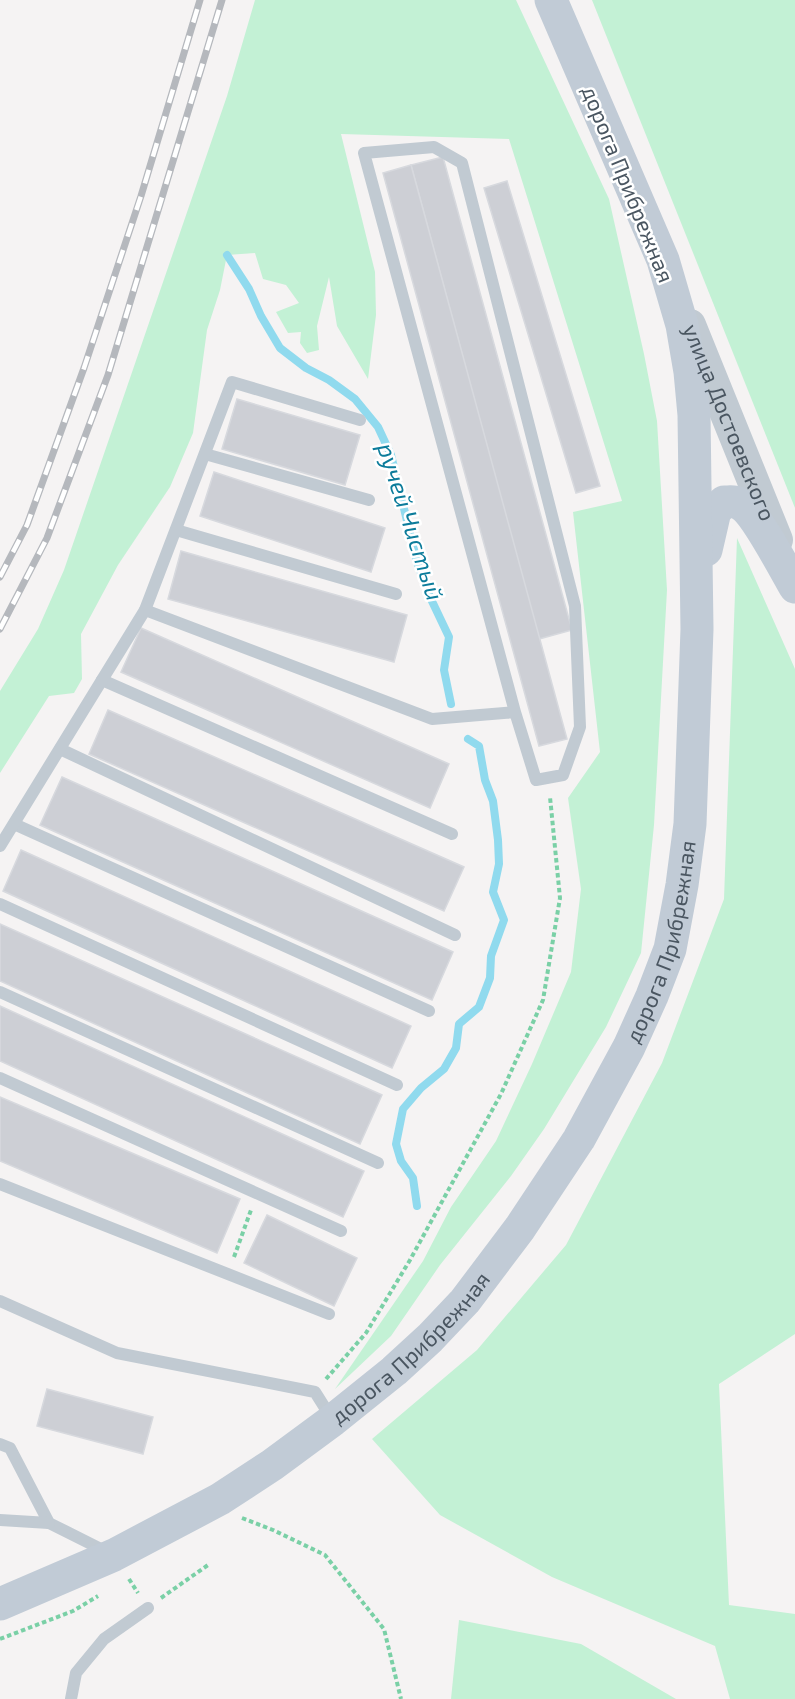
<svg xmlns="http://www.w3.org/2000/svg" width="795" height="1699" viewBox="0 0 795 1699" font-family="'Exo 2',sans-serif">
  <rect width="100%" height="100%" fill="#f5f3f3"/>
  <g fill="#c3f1d5">
    <polygon points="255,0 516,0 609,199 644,354 657,421 667,590 654,825 641,953 606,1027 544,1129 511,1176 440,1265 391,1336 335,1389 423,1261 451,1207 496,1141 532,1064 571,972 581,889 568,798 600,752 573,512 622,501 509,139 341,134 375,272 376,315 368,379 337,326 329,277 317,326 319,350 307,353 300,343 301,332 288,333 276,312 299,303 286,285 263,279 255,253 227,255 220,290 207,330 193,433 170,487 118,565 81,634 82,679 74,693 49,696 0,773 0,691 38,629 64,570 227,96"/>
    <polygon points="592,0 795,0 795,508"/>
    <polygon points="737,538 795,669 795,1334 719,1384 729,1605 795,1614 795,1699 730,1699 715,1646 552,1577 440,1515 372,1439 477,1350 566,1245 662,1063 724,899"/>
    <polygon points="459,1620 581,1644 676,1699 451,1699"/>
  </g>
  <g fill="none" stroke-linecap="round" stroke-linejoin="round">
    <g stroke="#90daee" stroke-width="8">
      <polyline points="227,255 249,289 261,316 280,348 306,368 329,380 355,399 378,427 391,455 417,562 430,597 449,637 444,670 451,704"/>
      <polyline points="417,1206 413,1178 401,1161 396,1144 403,1109 421,1088 444,1069 456,1048 459,1024 479,1007 490,978 491,956 504,920 493,892 499,864 498,840 493,801 485,780 479,746 468,739"/>
    </g>
  </g>
  <g fill="#cdcfd5" stroke="#d7d9de" stroke-width="1.5">
    <polygon points="443,157 572,630 539,639 411,165"/>
    <polygon points="411,165 567,739 539,746 383,173"/>
    <polygon points="507,181 600,486 576,493 484,188"/>
    <polygon points="237,399 360,435 345,485 222,449"/>
    <polygon points="214,472 385,528 371,572 200,516"/>
    <polygon points="181,551 407,615 394,662 168,599"/>
    <polygon points="141,628 449,764 430,808 121,672"/>
    <polygon points="108,710 464,867 444,911 89,754"/>
    <polygon points="62,777 453,952 432,1000 40,825"/>
    <polygon points="21,850 411,1026 392,1068 3,891"/>
    <polygon points="0,924 382,1095 360,1144 0,981"/>
    <polygon points="0,1006 364,1171 343,1217 0,1061"/>
    <polygon points="0,1097 240,1199 217,1253 0,1161"/>
    <polygon points="267,1215 357,1258 334,1306 244,1263"/>
    <polygon points="47,1389 153,1417 143,1454 37,1426"/>
  </g>
  <g fill="none" stroke-linecap="round" stroke-linejoin="round">
    <g stroke="#7ad0a6" stroke-width="4" stroke-dasharray="4.5 3" stroke-linecap="butt">
      <polyline points="234,1257 251,1210"/>
      <polyline points="326,1379 366,1333 410,1260 501,1094 543,1000 560,898 550,797"/>
      <polyline points="242,1518 273,1530 325,1555 384,1629 401,1699"/>
      <polyline points="129,1579 138,1593"/>
      <polyline points="161,1598 208,1565"/>
      <polyline points="0,1639 73,1611 98,1596"/>
    </g>
    <g stroke="#c1cad2" stroke-width="12">
      <polyline points="205,454 369,500"/>
      <polyline points="176,530 396,594"/>
      <polyline points="145,610 432,719 515,712 364,153 434,147 462,163 575,606 580,727 563,775 536,780 515,712"/>
      <polyline points="102,680 452,834"/>
      <polyline points="60,749 455,935"/>
      <polyline points="14,824 429,1011"/>
      <polyline points="0,846 145,610 232,382 360,420"/>
      <polyline points="0,904 397,1085"/>
      <polyline points="0,992 378,1163"/>
      <polyline points="0,1078 341,1231"/>
      <polyline points="0,1184 329,1314"/>
      <polyline points="0,1301 117,1353 315,1392 332,1419"/>
      <polyline points="0,1444 10,1448 49,1523 107,1552"/>
      <polyline points="0,1520 49,1523"/>
      <polyline points="71,1699 76,1673 104,1639 148,1608"/>
    </g>
    <path stroke="#c1cad2" stroke-width="32" id="s1" d="M690 325 777 540"/>
    <g stroke="#c1cbd6" stroke-width="33">
      <path d="M706 550 715 511 724 502C729 502 734 501 738 503 754 509 785 570 795 587"/>
      <path id="s2" d="M0 1604 114 1555 220 1499 272 1465 333 1420 394 1371 430 1338 465 1301 520 1228 579 1139 629 1047 652 996 670 949 682 885 690 824 697 629 694 415 690 372 682 325 663 260 551 0"/>
    </g>
    <defs>
      <g id="rail">
        <polyline points="0,577 27,525 84,368 141,196 200,0"/>
        <polyline points="0,629 47,538 108,375 222,0"/>
      </g>
    </defs>
    <use href="#rail" stroke="#b5b8bd" stroke-width="7"/>
    <use href="#rail" stroke="#fff" stroke-width="4.5" stroke-dasharray="14" stroke-linecap="butt"/>
  </g>
  <g text-anchor="middle" stroke-width="5" stroke-linejoin="round" paint-order="stroke">
    <g font-size="22" fill="#4a5661" stroke="#fff">
      <text transform="translate(628 184) rotate(68)" y="8">дорога Прибрежная</text>
      <text dy="8" stroke="none"><textPath href="#s1" startOffset="105">улица Достоевского</textPath></text>
      <text dy="8" stroke="none"><textPath href="#s2" startOffset="974">дорога Прибрежная</textPath></text>
      <text dy="8" stroke="none"><textPath href="#s2" startOffset="488">дорога Прибрежная</textPath></text>
    </g>
    <g font-size="24" font-style="italic" fill="#0c7c9b" stroke="#fff">
      <text transform="translate(410 522) rotate(72)" y="8">ручей Чистый</text>
    </g>
  </g>
</svg>
